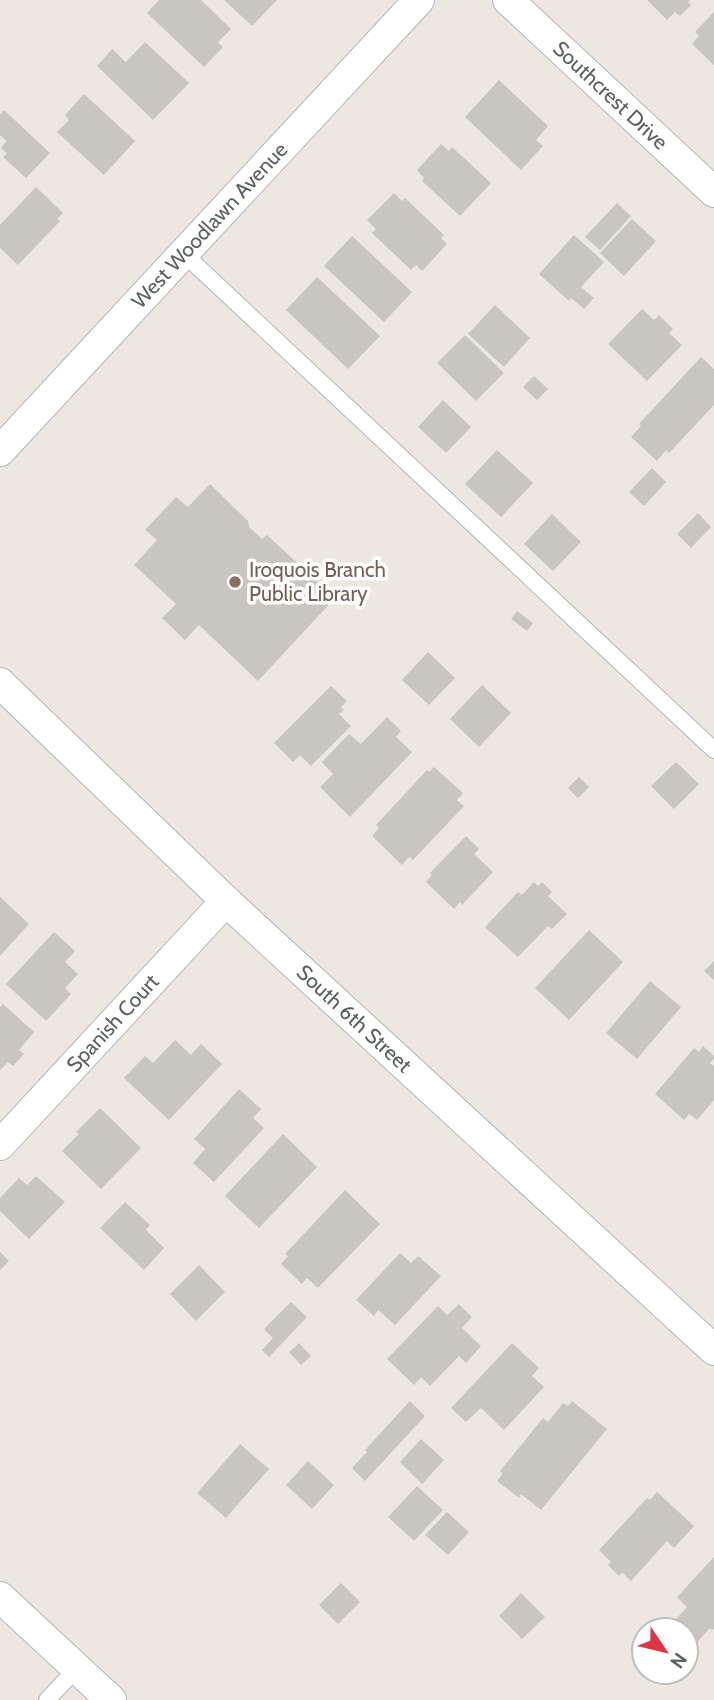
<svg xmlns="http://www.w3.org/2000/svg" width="714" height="1700" viewBox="0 0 714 1700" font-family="Cabin,sans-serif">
  <rect width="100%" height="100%" fill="#ece8e1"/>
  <g fill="#c9c5c0">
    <polygon points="159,0 201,0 231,29 218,42 223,47 204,67 147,13"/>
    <polygon points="224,0 277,0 252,26"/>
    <polygon points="647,0 690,0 688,2 691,5 680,16 675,12 667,20"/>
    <polygon points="714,12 714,65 692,44 699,36 695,32"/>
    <polygon points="145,42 189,83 153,120 97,66 112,49 126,62"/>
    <polygon points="499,80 548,126 536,140 543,146 521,170 465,117"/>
    <polygon points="84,94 135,141 104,175 57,132 69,120 65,115"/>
    <polygon points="4,110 50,153 26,178 3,157 7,154 1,148 7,141 0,135 0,115"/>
    <polygon points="441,144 449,151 452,147 491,183 460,216 422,181 424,178 417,170"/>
    <polygon points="36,187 63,213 57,219 60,221 18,265 0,248 0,225"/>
    <polygon points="394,193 402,201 405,198 444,235 441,238 447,244 422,271 416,265 411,270 372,233 376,229 367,220"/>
    <polygon points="617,203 631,216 600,250 585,237"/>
    <polygon points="632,219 656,241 624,276 600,253"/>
    <polygon points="574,235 604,262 581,287 594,298 584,309 571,298 569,301 539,274"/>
    <polygon points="352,236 412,292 384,322 324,266"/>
    <polygon points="317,277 380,336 348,369 286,310"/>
    <polygon points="495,305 530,338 504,367 468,334"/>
    <polygon points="642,309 654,320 659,315 673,329 669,333 682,345 647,381 608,344"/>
    <polygon points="465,335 504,373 476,401 437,363"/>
    <polygon points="701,357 714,369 714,405 669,453 666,450 657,461 631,437 641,426 639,424"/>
    <polygon points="534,376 548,389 537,400 523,387"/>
    <polygon points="443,400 471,427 446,453 418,427"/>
    <polygon points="497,450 533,483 501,517 465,484"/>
    <polygon points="652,468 666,482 644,506 629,492"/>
    <polygon points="210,484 248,521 249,527 262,539 267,535 335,598 258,681 199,625 185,640 162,618 176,604 134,565 157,540 145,530 176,497 188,507"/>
    <polygon points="698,513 711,527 691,548 677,534"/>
    <polygon points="552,514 581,542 553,571 524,544"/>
    <polygon points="517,611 533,623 527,631 511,619"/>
    <polygon points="428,652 455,678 429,705 402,680"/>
    <polygon points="482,685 511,713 479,747 450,719"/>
    <polygon points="331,686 347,701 341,707 344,710 339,714 351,726 311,766 300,755 293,762 274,743"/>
    <polygon points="387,717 401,731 396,737 412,752 350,817 320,787 333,774 322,762 349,734 361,744"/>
    <polygon points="676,762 699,784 674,809 651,786"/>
    <polygon points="434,767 463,793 457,800 464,806 413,860 409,857 402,865 372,836 379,828 376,825 427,770 429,772"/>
    <polygon points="579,777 589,787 578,798 568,788"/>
    <polygon points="466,836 479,849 474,854 493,872 462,905 460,902 454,909 426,882 432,875 430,873"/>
    <polygon points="534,882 538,886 542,882 552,892 548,896 567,914 552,929 548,926 518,957 485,927 518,892 522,895"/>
    <polygon points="0,897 29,924 0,956"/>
    <polygon points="589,930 623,962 569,1020 535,988"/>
    <polygon points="54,932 75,951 65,962 78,974 65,988 71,994 46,1021 6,984"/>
    <polygon points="714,961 714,980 704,971"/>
    <polygon points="650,981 681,1007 637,1059 606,1033"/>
    <polygon points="3,1004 34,1032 19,1050 24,1054 13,1066 8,1062 0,1070 0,1007"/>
    <polygon points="175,1040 191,1055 201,1044 222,1064 169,1120 124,1078 145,1056 153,1063"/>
    <polygon points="703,1046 714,1056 714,1059 710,1063 714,1066 714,1100 697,1120 689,1114 684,1120 655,1094 694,1048 699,1052"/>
    <polygon points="239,1089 261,1109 253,1118 264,1128 214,1182 193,1163 205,1149 194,1139"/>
    <polygon points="100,1108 141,1148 101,1189 62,1151 79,1134 76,1132"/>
    <polygon points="283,1134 317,1167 259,1228 225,1196"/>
    <polygon points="36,1176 65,1202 29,1239 0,1211 0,1198 19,1178 27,1185"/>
    <polygon points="345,1190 380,1224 318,1288 307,1278 302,1284 281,1264 288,1256 285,1254"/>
    <polygon points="125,1202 150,1225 146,1230 164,1248 144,1270 100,1228"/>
    <polygon points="0,1252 9,1261 0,1270"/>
    <polygon points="400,1253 411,1263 418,1256 441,1276 395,1325 378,1310 374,1316 356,1300"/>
    <polygon points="199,1265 225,1292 196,1321 170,1294"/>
    <polygon points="291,1302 307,1317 269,1357 262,1350 273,1338 264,1329"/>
    <polygon points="459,1304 472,1317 462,1328 481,1346 466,1363 459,1356 430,1386 421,1377 414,1385 387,1359 438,1306 447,1315"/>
    <polygon points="299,1343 311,1356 301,1365 289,1352"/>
    <polygon points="512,1343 539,1368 532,1376 544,1387 504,1430 481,1408 466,1422 451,1408"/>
    <polygon points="410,1401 425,1416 365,1481 352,1468 367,1452 365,1450"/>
    <polygon points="572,1401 607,1429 541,1510 521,1494 519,1498 497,1481 503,1473 500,1471 543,1418 548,1422 563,1403 568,1406"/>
    <polygon points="421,1439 444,1460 422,1484 400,1462"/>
    <polygon points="240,1444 269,1469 226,1518 197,1493"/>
    <polygon points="308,1461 334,1485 312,1509 286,1485"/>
    <polygon points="417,1486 443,1510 414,1541 388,1517"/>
    <polygon points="657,1492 694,1526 674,1548 667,1541 631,1581 622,1572 619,1576 608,1565 611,1562 599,1550 647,1498 650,1500"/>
    <polygon points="447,1512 469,1532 448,1555 425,1535"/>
    <polygon points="714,1557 714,1629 712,1630 710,1628 689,1651 686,1648 686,1630 666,1630 687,1607 677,1597"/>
    <polygon points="341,1583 360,1602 338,1624 319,1605"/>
    <polygon points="521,1593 545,1617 522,1639 499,1616"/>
  </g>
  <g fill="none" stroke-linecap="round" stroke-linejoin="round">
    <defs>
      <g id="lane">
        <polyline points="183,253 714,750"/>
        <polyline points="47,1700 77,1668"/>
      </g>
      <g id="street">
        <path id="s1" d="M508 0 714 192"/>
        <path id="s2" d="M0 451 419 0"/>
        <path id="s3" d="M0 683 226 901 714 1350"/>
        <path id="s4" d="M0 1145 226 901"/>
        <polyline points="0,1597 111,1700"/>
      </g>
    </defs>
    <use href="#lane" stroke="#b2b5b8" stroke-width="18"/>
    <use href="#street" stroke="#b2b5b8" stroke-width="32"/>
    <use href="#lane" stroke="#fff" stroke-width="16"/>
    <use href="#street" stroke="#fff" stroke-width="30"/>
  </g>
  <circle fill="#8d6e63" stroke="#fff" stroke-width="2.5" cx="235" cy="582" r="7"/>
  <g text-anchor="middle" stroke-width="7" stroke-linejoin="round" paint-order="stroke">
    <g font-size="21" fill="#5a5f61" stroke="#fff">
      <text dy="7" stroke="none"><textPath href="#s1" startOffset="140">Southcrest Drive</textPath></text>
      <text dy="7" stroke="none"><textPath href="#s2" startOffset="308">West Woodlawn Avenue</textPath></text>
      <text dy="7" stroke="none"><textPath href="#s3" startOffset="488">South 6th Street</textPath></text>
      <text dy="7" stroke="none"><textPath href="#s4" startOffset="166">Spanish Court</textPath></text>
    </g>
    <g font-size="21" fill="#785e54" stroke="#fff" text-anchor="start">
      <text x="249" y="577">Iroquois Branch<tspan x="249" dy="24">Public Library</tspan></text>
    </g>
  </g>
  <g transform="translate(665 1651) rotate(125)"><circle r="33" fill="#ffffff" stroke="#bdbfc0" stroke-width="2"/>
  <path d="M0-5L12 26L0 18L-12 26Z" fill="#de3547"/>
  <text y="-10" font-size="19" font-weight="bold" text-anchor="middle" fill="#5a5f61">N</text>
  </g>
</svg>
